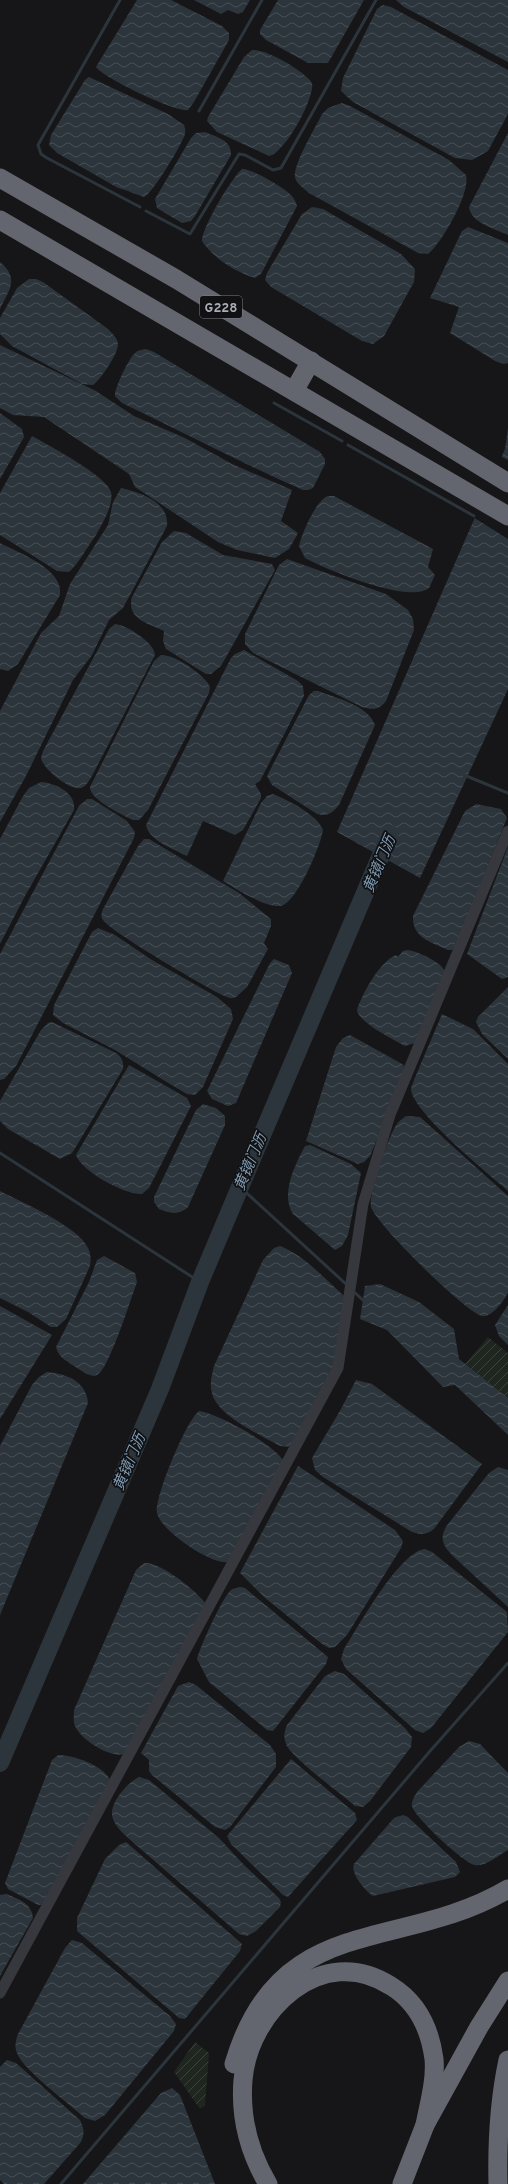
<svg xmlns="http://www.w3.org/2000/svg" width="508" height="2184" viewBox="0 0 508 2184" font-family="Overpass,'Noto Sans SC',sans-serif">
  <defs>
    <pattern id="garden-furrows" width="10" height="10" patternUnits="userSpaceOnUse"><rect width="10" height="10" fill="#1e261f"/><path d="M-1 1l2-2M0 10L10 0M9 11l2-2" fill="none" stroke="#3c433d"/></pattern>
    <pattern id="water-waves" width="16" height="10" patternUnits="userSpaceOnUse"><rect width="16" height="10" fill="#2c353c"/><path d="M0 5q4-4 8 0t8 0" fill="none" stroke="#485056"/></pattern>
  </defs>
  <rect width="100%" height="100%" fill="#161618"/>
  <g fill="url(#garden-furrows)">
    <polygon points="488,1337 508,1353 508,1398 465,1364"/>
    <polygon points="195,2042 209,2053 205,2105 200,2109 174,2072"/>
  </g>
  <g fill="url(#water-waves)">
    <path d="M137 0H171L222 26 229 33V40L194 102 188 110C176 113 102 77 96 67Z"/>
    <polygon points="194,0 250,0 243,12 238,14 228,10 221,14"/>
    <polygon points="278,0 364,0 328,63 308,63 266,40 260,34 260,30"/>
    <polygon points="396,0 508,0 508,62 404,7"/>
    <polygon points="383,5 391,7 508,70 508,114 488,151 472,160 455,158 353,102 341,91 343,78 377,9"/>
    <path d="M252 50C267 49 304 71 312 83 315 98 285 153 269 156L217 132 207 121 208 117 244 57Z"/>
    <path d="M89 77 168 114 184 125C185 128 186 131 185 134 183 143 151 196 144 197 143 197 124 189 118 188L57 153 49 145 51 135 85 80Z"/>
    <path d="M342 103 350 106 449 160 466 175C471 192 442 243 428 254L418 253 309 193C304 188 296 184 295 177 293 164 316 127 322 114L328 108Z"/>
    <path d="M205 132C216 137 232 140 231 155L195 216 191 221 182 223 157 208 155 199 191 138 196 133Z"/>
    <path d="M508 133V235C495 229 471 223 469 207Z"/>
    <path d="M242 169C251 168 284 188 291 195 294 198 296 202 297 206L261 274 255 278C235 272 213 258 202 241 201 229 232 177 242 169Z"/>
    <polygon points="312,207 323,209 401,254 415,269 414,282 384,336 373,344 362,341 271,287 265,280 267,273 302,214"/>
    <polygon points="468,227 508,243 508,363 504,364 495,361 450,333 459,307 430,298 462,231"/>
    <path d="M0 262C20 279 9 290 0 309Z"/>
    <path d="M29 279H36L43 282 108 329C113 334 118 339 118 345 117 355 101 379 93 385L82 384 12 346 0 334V318L17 288Z"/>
    <polygon points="0,345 96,391 134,416 185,438 232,464 292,490 281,521 298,533 289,549 275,558 237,550 218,542 135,487 129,474 44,417 13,415 0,408"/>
    <path d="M146 349 154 352 320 452 325 459V464L313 488 308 490H303C242 463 182 432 122 403L115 396C114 389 129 358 135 353 138 350 141 350 146 349Z"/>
    <polygon points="0,413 22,429 24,437 0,479"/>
    <polygon points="508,428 508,689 420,878 337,832 505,449"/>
    <path d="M32 436C48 445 107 476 111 492 114 505 102 524 96 535 87 547 80 562 69 572L57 571 0 535V493Z"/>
    <path d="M121 488C139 492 170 502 167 526L123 608 109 620 92 655 73 680 26 776 0 822V711L41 633 59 616 70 584 108 525 113 502Z"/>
    <path d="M328 496H334L433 549 428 567 435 575 429 588C409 604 327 570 305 558L299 546C302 533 316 500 328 496Z"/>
    <path d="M174 531 186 533 223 555 272 564 275 570 221 666 211 674H206L166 649 163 641 164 631C148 623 126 619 132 597L162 542Z"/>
    <path d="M0 543C19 553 64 569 60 595L18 664 8 671 0 669Z"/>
    <path d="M287 559 386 594 408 610 413 619 414 630 386 701C379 710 373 710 362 707L253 653 245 644V634L276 571 279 565Z"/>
    <path d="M115 624C127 625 155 643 155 655L93 774C90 779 87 786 81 788 70 791 43 769 41 758L43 751 109 629Z"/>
    <path d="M244 650 298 681 303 686 304 696 260 781 255 784 261 794V798L243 830 235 835 203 821 187 856C174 849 149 841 146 825L231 658 235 654Z"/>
    <path d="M161 655C174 654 205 675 210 687L209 693 148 810 139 820H133C122 815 89 799 90 787L154 661Z"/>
    <path d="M318 691C336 698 368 705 375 725L339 805C332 813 328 817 317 814L272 785 267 776 309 695 314 691Z"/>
    <path d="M41 782C55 783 77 793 74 810L25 896 0 944V839L23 796 29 788Z"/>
    <path d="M273 794C288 800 319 816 323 830 321 845 296 905 280 906 264 907 236 889 223 881L261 803 267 796Z"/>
    <polygon points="87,799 92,799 127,821 135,832 134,838 16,1066 4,1079 0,1080 0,954 79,806"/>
    <path d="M476 804 501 809 507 818 456 946 452 950H448C431 942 412 938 413 916L465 811Z"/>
    <path d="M144 839H149L239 893 271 919V926L264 943 268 949 247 987 236 997C233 998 231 999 227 997 213 992 108 930 103 920 100 916 102 913 103 909L138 846Z"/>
    <polygon points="508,847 508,977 502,979 467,954"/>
    <polygon points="98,928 115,935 152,960 217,997 231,1009 233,1019 203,1087 195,1095 187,1094 165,1081 115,1050 63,1023 53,1015 54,1005 92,932"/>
    <path d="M408 950C419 952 439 961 445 971L415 1043 405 1046C394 1040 358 1022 357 1010 362 994 380 961 396 955L398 957 403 951Z"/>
    <polygon points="274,959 289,965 292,973 236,1103 228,1106 212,1099 207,1091 270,963"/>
    <polygon points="508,987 508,1059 482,1034 476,1022 478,1017"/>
    <path d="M442 1014 473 1029 508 1064V1191C489 1174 412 1112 411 1089 411 1087 413 1083 414 1080Z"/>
    <path d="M52 1022 114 1052C121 1056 124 1060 123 1069L77 1145 72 1153 60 1159 8 1129 0 1121V1101L41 1030 48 1023Z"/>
    <polygon points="350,1035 404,1065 402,1080 370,1156 364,1162 358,1164 306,1141 336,1047 343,1038"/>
    <path d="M129 1065 187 1098 191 1106 149 1188 142 1194C125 1195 81 1171 76 1155Z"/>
    <path d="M203 1104 216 1108 225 1116V1125L188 1207C179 1216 169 1213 159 1209L154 1202V1197L196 1110Z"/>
    <path d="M406 1116 420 1117 508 1196C508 1221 508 1246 508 1272 508 1277 508 1287 508 1293 504 1300 492 1318 482 1316 465 1312 376 1224 371 1207 368 1195 389 1134 397 1124 399 1121 403 1118 406 1116Z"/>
    <path d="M310 1145 351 1164 361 1173 348 1235 342 1246 335 1250 293 1214C280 1194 295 1165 305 1146Z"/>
    <path d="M0 1191C23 1203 78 1226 88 1248 91 1254 91 1260 90 1266L66 1319 57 1327H51L28 1312 0 1298Z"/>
    <path d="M280 1246C304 1255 325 1279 344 1296L338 1358 291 1447 280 1446C261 1435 217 1416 212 1393 209 1384 212 1375 214 1366L263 1260 274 1248Z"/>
    <path d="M104 1256 135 1273 137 1282C131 1298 109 1370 97 1375 91 1378 82 1371 77 1368 69 1362 58 1358 56 1347L89 1282 97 1260Z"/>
    <polygon points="380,1284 419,1302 454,1329 459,1359 508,1398 508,1435 455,1385 443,1387 387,1330 360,1319 365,1286"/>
    <polygon points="508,1305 508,1345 499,1336 495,1325"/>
    <polygon points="0,1306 52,1335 0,1419"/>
    <path d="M47 1372C67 1374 86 1381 88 1403L0 1615V1446L32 1385 39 1377Z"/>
    <path d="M356 1380 372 1384 482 1464 434 1529C426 1535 422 1535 412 1532L323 1477 315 1470 312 1458 341 1409Z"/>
    <path d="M199 1411C219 1414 276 1445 285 1463L229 1562C212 1566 160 1530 157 1513 154 1498 187 1419 199 1411Z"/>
    <polygon points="298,1466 395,1530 403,1541 401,1548 347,1635 335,1647 329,1648 322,1644 264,1597 240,1573"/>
    <path d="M498 1467 508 1470V1607L454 1557C443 1546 438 1538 448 1524L489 1473Z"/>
    <path d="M425 1549 432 1552 507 1612 508 1632 431 1728 423 1733 415 1730 346 1669 341 1659 344 1649C359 1626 399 1552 425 1549Z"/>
    <path d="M144 1563C160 1561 197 1591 206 1604L126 1754C111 1759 81 1740 75 1726 73 1721 74 1716 74 1710L136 1570Z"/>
    <path d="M240 1587 245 1588 328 1657 326 1664 273 1731 267 1730 209 1682 197 1659C200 1647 222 1598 231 1590 234 1588 237 1588 240 1587Z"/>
    <path d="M335 1671 344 1674 405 1728 412 1737 411 1747 370 1801 363 1807 355 1806C340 1793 295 1760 287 1746 283 1738 284 1732 287 1725L325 1676Z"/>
    <polygon points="189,1682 196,1685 270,1745 276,1754 276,1767 230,1827 225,1830 215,1827 152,1775 149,1771 149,1760 141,1753 178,1686"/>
    <path d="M469 1741 480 1744 508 1773V1850C499 1855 486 1867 475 1865 465 1864 414 1817 412 1806 411 1801 415 1796 417 1792L459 1747Z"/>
    <path d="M58 1755C73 1755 103 1765 110 1780L42 1905H38L8 1889 5 1883 52 1760Z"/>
    <polygon points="291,1759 355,1813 357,1820 288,1897 283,1895 231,1844 227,1836"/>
    <path d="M139 1777 149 1780 219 1838 244 1865 279 1898 281 1902 280 1907 256 1931 247 1936 239 1934 128 1838C123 1833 116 1827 113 1819 107 1805 128 1782 139 1777Z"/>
    <path d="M403 1815 408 1817 456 1862 460 1872 455 1877 373 1896C365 1891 350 1873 354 1864L394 1818Z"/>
    <polygon points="126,1842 242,1944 240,1951 185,2019 179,2018 77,1931 77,1918 105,1859 119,1845"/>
    <path d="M6 1894C18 1899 32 1903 33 1918L0 1976V1895Z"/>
    <path d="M72 1940 82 1943 170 2016 176 2024 174 2031 105 2115 95 2121 85 2118C69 2104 28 2073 19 2057 14 2049 15 2042 18 2034L65 1948Z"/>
    <path d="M7 2060 16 2063 80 2120C84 2129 85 2133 81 2142L44 2184H4L0 2180V2067Z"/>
    <polygon points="172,2088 180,2095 215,2184 83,2184 161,2093"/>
  </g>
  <polygon fill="#161618" points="500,456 508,460 508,539 473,517"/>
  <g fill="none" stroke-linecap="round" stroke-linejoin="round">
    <g stroke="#2c353c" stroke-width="3">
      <polyline points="120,0 38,145 41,154 47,158 140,207"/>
      <polyline points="199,111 262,0"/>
      <polyline points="146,211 190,234 239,154 245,155 273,170 281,168 376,0"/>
      <polyline points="274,403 342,441"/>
      <polyline points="348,445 474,516"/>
      <polyline points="464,775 508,793"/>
      <polyline points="0,1153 200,1282"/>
      <polyline points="240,1187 347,1285"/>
      <polyline points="353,1291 365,1302"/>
      <polyline points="61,2184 431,1750 508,1663"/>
    </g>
    <polyline stroke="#2c353c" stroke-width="18" points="0,1763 160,1389 200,1282 240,1187 390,834"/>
    <polyline stroke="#37383d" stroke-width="11" points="0,1993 338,1368 363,1204 390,1115 508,831"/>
    <g stroke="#63666e" stroke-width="19">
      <polyline points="0,178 176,279 508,483"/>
      <polyline points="0,220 508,516"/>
      <polyline points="294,391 311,361"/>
      <path d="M234 2064C279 1910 400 1953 508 1889"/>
      <path d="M268 2184C249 2152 240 2117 243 2080 249 2010 322 1941 391 1986 417 2002 430 2029 434 2059 436 2080 429 2104 425 2125"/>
      <polyline points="402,2184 425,2125 479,2027 508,1981"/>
      <path d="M498 2184C497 2142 499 2102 508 2060"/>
    </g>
  </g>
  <g text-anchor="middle" stroke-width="3.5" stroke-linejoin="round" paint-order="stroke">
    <rect fill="#111113" stroke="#7b7e86" stroke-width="1" x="200" y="296" width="42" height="22" rx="3"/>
    <g font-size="13" font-weight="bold" fill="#a8adb8">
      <text x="221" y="312">G228</text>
    </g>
    <g font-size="15" font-style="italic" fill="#7f9bb3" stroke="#111113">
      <text transform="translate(379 864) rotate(-67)" y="5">黄镜门沥</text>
      <text transform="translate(250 1162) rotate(-67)" y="5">黄镜门沥</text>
      <text transform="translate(129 1462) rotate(-67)" y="5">黄镜门沥</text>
    </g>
  </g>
</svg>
